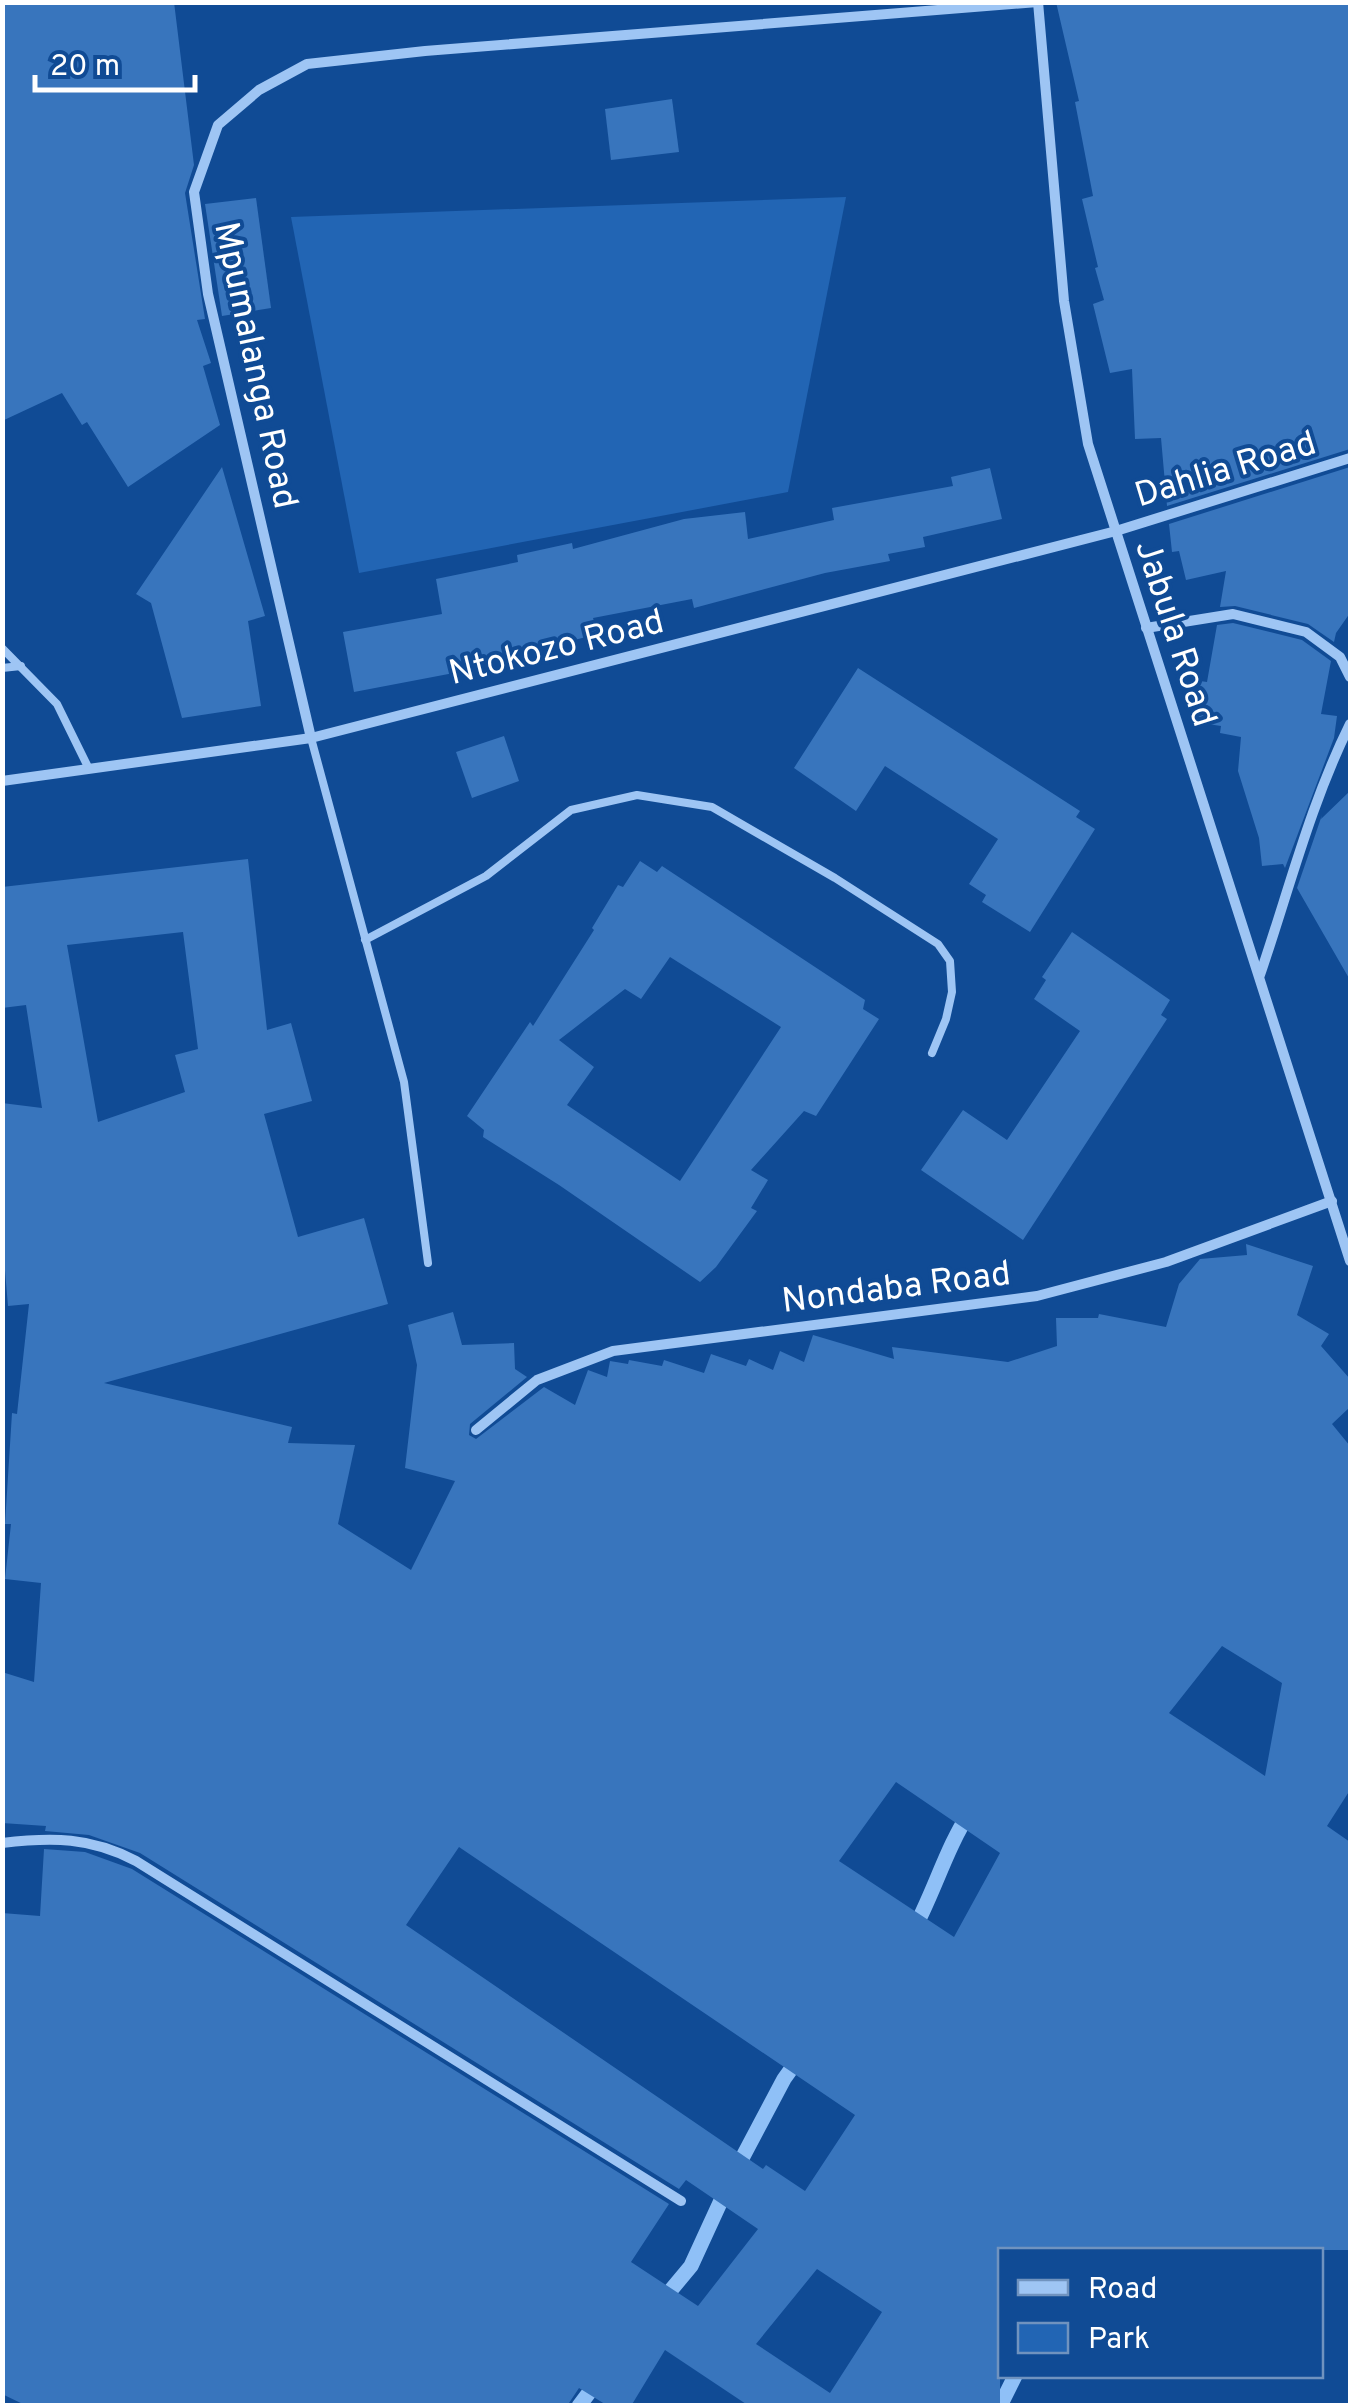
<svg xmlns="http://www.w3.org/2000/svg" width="1353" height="2408" viewBox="0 0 1353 2408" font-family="Overpass,sans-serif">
  <rect width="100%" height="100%" fill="#104b95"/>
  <polygon fill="#2265b4" points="846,197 788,492 359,573 291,217"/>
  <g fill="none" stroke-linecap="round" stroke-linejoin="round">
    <g stroke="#8fc0f7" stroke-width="15">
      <path d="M912 1933C934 1893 946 1848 971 1810"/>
      <polyline points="661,2302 691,2266 730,2181 784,2079 799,2058"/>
      <polyline points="579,2406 600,2378"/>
      <polyline points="1000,2406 1015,2376"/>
    </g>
  </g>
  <g fill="#3875bd" fill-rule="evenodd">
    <polygon points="2,2 174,2 194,165 185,193 205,319 197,320 211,363 203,366 220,425 128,487 87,422 82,425 62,393 2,421"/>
    <polygon points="1056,2 1350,2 1350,449 1167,506 1161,438 1135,439 1132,369 1110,373 1093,304 1104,300 1095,268 1098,267 1082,199 1093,196 1075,102 1079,101"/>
    <polygon points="672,99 679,152 611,160 605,109"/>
    <polygon points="256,198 271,308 222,316 205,204"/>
    <polygon points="222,467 265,616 248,621 261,706 182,718 151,603 136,594"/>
    <polygon points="1350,467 1350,613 1336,633 1334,642 1308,624 1235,606 1220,607 1226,571 1186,580 1179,551 1172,552 1169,524"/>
    <polygon points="990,468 1002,519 923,537 925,547 888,554 890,561 825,573 694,608 692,599 593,618 598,634 479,664 480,668 354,692 343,632 442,614 436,579 518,562 517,555 572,543 573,549 684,519 745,512 748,539 834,520 832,508 953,486 951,477"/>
    <polygon points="1233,623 1302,640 1331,661 1321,714 1337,716 1334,738 1285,868 1283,864 1262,866 1259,838 1238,771 1241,737 1220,733 1221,726 1195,722 1200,681 1207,682 1217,625"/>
    <polygon points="858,668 1080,811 1076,817 1095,829 1030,932 982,902 986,895 969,884 998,839 885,766 856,811 794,768"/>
    <polygon points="504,736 519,781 472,798 456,752"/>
    <polygon points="1350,791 1350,980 1297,888 1322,815 1321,819"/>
    <path d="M248 859 267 1030 291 1023 312 1101 264 1114 298 1237 364 1218 388 1304 104 1383 292 1427 288 1443 355 1445 338 1524 411 1570 455 1481 405 1468 417 1365 408 1325 453 1312 462 1345 514 1343 515 1369 527 1377 470 1424 469 1435 476 1439 544 1387 575 1405 588 1370 607 1377 610 1361 628 1364 629 1360 662 1366 664 1360 704 1373 711 1354 746 1366 749 1359 773 1370 780 1351 804 1362 813 1335 894 1359 892 1347 1008 1362 1057 1346 1056 1318H1098L1099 1314 1166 1327 1179 1284 1200 1259 1247 1255 1246 1244 1313 1266 1297 1315 1329 1334 1321 1346 1350 1379V1407L1332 1424 1350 1446V1790L1327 1826 1350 1842V2250H1000V2406H749L665 2350 631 2406H608L579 2388 567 2406H27L2 2394V1913L40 1916 44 1849 85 1852 132 1869 669 2204 631 2262 698 2306 758 2229 686 2180 679 2189 140 1853 89 1835 45 1831 46 1826 2 1823V1672L34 1682 41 1583 5 1579 11 1524H5L12 1413 17 1414 29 1304 8 1306 2 1235V1103L42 1108 26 1005 2 1008V887ZM183 932 198 1049 175 1055 185 1092 98 1122 67 945ZM1222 1646 1282 1683 1265 1776 1169 1713ZM896 1782 1000 1853 954 1937 839 1861ZM459 1847 855 2115 805 2191 766 2165 763 2169 406 1925ZM817 2269 882 2312 830 2393 756 2344Z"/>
    <path d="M640 861 657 872 662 866 865 1000 863 1009 879 1019 816 1116 804 1111 751 1170 768 1180 751 1208 757 1211 716 1267 700 1282 559 1185 483 1137 484 1130 467 1116 530 1022 533 1026 594 930 592 928 618 885 623 887ZM670 957 781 1027 680 1181 567 1105 594 1067 559 1040 625 989 641 999Z"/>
    <polygon points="1072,932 1170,1000 1161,1015 1167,1019 1023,1240 921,1170 963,1110 1007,1140 1080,1031 1034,999 1046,980 1042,977"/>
  </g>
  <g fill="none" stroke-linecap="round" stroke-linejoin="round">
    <g stroke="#9ec5f4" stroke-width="8">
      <polyline points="2,648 57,704 89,769"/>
      <polyline points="2,668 21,666"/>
      <polyline points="311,738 404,1082 428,1263"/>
      <polyline points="365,940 486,876 571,810 637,795 712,807 835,878 938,944 950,961 952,992 946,1019 932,1053"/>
    </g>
    <g stroke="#9ec5f4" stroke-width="10">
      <polyline points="1038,2 1064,301 1088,444 1350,1261"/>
      <polyline points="1146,628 1233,614 1306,632 1340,657 1350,677"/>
      <polyline points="311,738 208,294 194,192 218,125 259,90 307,64 425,51 1038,2"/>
      <polyline points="2,781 311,738 1116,531 1350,458"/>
      <path d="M1260 975C1289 890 1310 805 1350 724"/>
      <polyline points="476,1430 537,1380 613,1351 1037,1296 1166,1262 1332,1201"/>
      <path d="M2 1843C52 1837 91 1837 136 1861L681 2201"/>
    </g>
  </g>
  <g text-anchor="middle" stroke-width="8" stroke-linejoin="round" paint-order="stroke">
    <g font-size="35" fill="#fff" stroke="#104b95">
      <text transform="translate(257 365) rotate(78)" y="12">Mpumalanga Road</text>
      <text transform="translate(1225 468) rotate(-17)" y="12">Dahlia Road</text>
      <text transform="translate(1177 633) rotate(72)" y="12">Jabula Road</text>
      <text transform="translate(556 646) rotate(-14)" y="12">Ntokozo Road</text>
      <text transform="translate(896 1286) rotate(-7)" y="12">Nondaba Road</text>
    </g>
  </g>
  <rect width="1353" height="2408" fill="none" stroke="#ffffff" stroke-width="10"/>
  <rect x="998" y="2248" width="325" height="130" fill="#104b95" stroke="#7093bf" stroke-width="2.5"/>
  <rect x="1018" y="2280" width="50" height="15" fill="#9ec5f4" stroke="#7093bf" stroke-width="2.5"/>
  <text x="1088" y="2298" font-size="30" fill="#ffffff">Road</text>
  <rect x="1018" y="2323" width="50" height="30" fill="#2265b4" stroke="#7093bf" stroke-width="2.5"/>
  <text x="1088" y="2348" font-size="30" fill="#ffffff">Park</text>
  <path d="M35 75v15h160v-15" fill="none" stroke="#ffffff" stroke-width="5"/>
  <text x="50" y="75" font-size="30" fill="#ffffff" stroke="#104b95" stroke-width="8" paint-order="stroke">20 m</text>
</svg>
